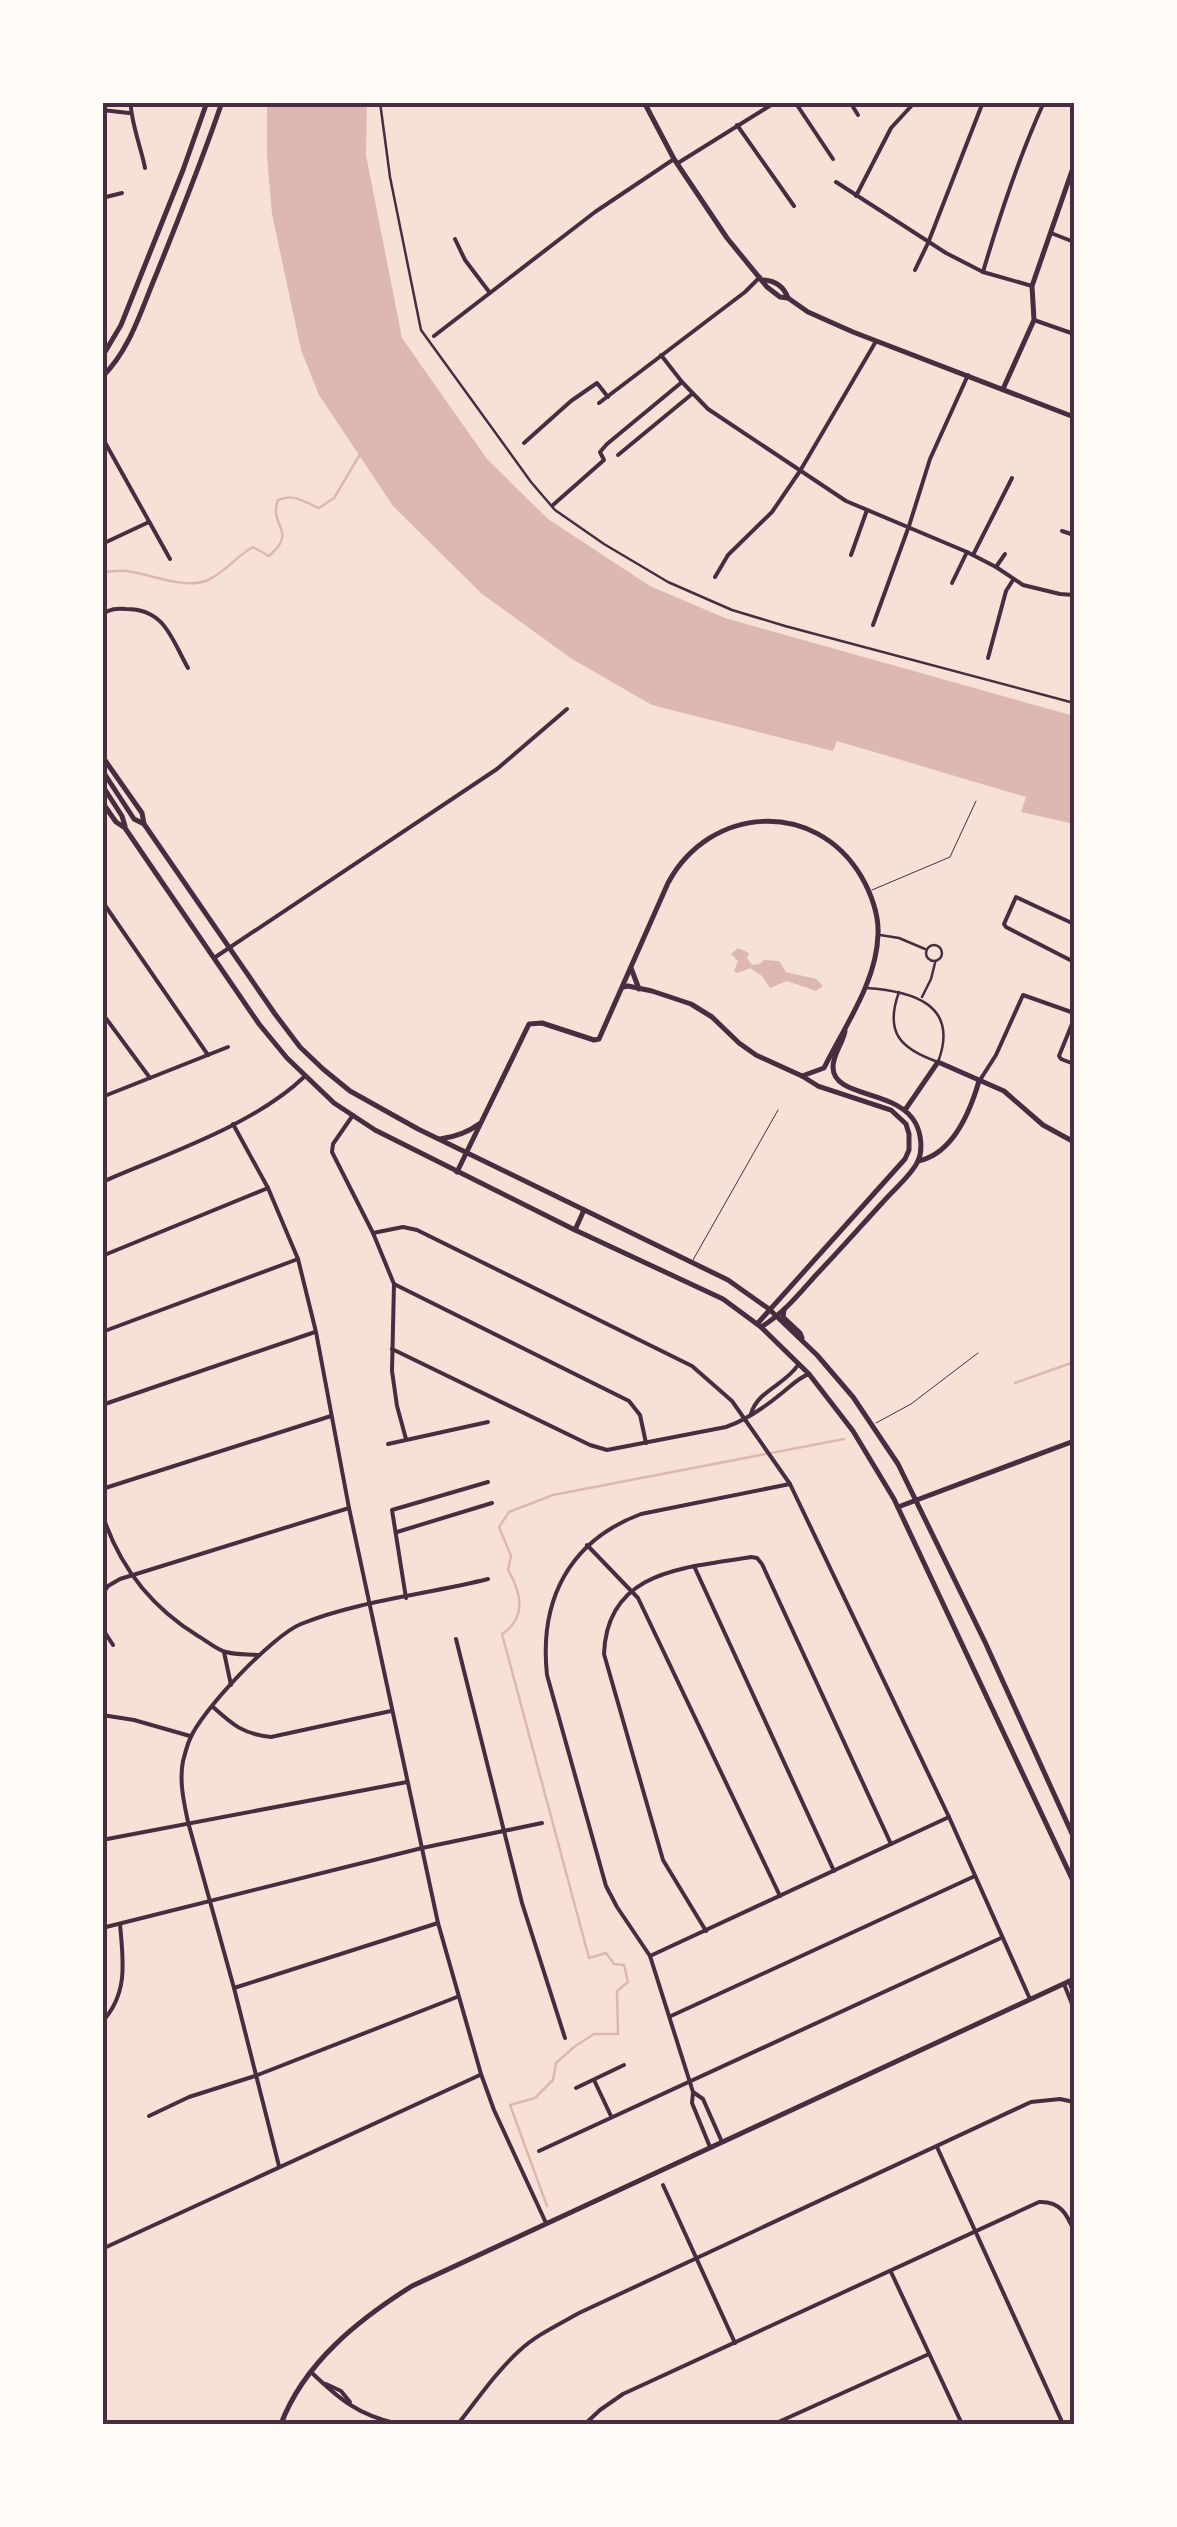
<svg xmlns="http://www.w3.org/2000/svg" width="1177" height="2527" viewBox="0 0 1177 2527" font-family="'Asap Condensed',sans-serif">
  <rect width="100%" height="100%" fill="#f7e1d7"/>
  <g fill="#dcb8b0">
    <polygon points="267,103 367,103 366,155 402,338 487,459 548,519 650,586 725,618 1074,716 1074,824 1021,812 1026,797 837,741 833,751 652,705 572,659 482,594 393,506 319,395 301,350 272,214 267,156"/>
    <polygon points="738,948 749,953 747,958 752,965 760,964 764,960 779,961 786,972 816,979 823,986 816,991 787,981 770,988 762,976 750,968 737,973 734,971 738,961 731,954"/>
  </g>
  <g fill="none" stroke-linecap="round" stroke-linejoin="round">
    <g stroke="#dcb8b0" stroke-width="2.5">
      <path d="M102 572C111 572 119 570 127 571 150 574 186 590 208 580 226 572 236 556 253 547L269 556C299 530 268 527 278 500 295 493 303 502 319 508L334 498 359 456"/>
      <polyline points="1015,1383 1074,1362"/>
      <path d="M547 2206 510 2105 535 2098 553 2080 556 2063 574 2047 594 2034H618L617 1991 628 1982 624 1965 614 1964 606 1953 589 1958 502 1634C528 1617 521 1592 508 1570L511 1556 499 1527 509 1512 553 1495 844 1439"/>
    </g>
    <g stroke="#4a2c40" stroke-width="1">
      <polyline points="872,890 950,857 976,801"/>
      <polyline points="693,1260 778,1110"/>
      <polyline points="876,1423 911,1404 978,1353"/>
    </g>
    <g stroke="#4a2c40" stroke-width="2.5">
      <polyline points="380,102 390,177 421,330 531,482 555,510 604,544 668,582 732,610 785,626 1074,703"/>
      <polyline points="880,935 899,938 925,949"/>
      <circle cx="934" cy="953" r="8"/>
      <path d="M866 988C912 991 960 1004 938 1062 901 1049 884 1033 899 992"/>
      <polyline points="922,997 931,979 935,963"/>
    </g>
    <g stroke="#4a2c40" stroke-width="4">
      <path d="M131 102C129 116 142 151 145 168"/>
      <polyline points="795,102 833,159"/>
      <polyline points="850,102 858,115"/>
      <polyline points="102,110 129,113"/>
      <polyline points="737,125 794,206"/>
      <polyline points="678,163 776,102"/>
      <polyline points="836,182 946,253 983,272 1032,286"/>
      <polyline points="856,196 891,128 915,102"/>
      <polyline points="102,198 122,193"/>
      <polyline points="1051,233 1074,242"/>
      <polyline points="455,239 465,260 490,293"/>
      <polyline points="915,270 928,243 983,102"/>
      <path d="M983 272C1000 214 1019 157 1044 102"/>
      <polyline points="1034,320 1074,334"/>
      <polyline points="434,336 595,212 674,159"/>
      <polyline points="661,355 682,382 708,409 846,501 967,552 996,567 1023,585 1060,594 1074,595"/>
      <polyline points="599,403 745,292 760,277"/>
      <polyline points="102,437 170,559"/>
      <polyline points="524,443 571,401 597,383 608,397"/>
      <polyline points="618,455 692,394"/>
      <polyline points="553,505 604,460 600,452 607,444 682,382"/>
      <polyline points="1062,531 1074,535"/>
      <polyline points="102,544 149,522"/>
      <polyline points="851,555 867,510"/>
      <polyline points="973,555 1012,478"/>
      <polyline points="996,567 1005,554"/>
      <polyline points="715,577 728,555 772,512 800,471 875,343"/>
      <polyline points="952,583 967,552"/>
      <path d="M102 614C111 609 116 608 126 609 165 609 171 638 188 668"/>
      <polyline points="873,625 909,526 930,459 968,375"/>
      <polyline points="988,658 1006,591 1013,580"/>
      <polyline points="102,901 208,1055"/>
      <polyline points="1074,924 1016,897 1004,924 1006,927 1074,962"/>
      <polyline points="214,958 497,769 567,709"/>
      <polyline points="102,1013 150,1078"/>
      <polyline points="1074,1019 1059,1056 1061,1059 1074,1064"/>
      <polyline points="980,1080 996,1055 1023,995 1074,1013"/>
      <polyline points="102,1097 228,1047"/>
      <polyline points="353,1115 333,1144 332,1152 373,1233 394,1284 392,1371 397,1406 406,1439"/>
      <polyline points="233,1124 268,1188 298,1259 316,1332 349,1508 438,1923 481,2074 494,2110 546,2223"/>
      <path d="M102 1182C166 1154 254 1125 304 1077"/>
      <polyline points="373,1233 403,1227 417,1230 692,1366 732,1401 790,1484 949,1817 1030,1999"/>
      <polyline points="102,1256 268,1188"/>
      <polyline points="394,1284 629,1401 640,1415 646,1443"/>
      <polyline points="102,1332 298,1259"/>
      <path d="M392 1349 590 1445 607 1450 726 1427C746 1420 765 1407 782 1393 791 1386 798 1378 809 1374"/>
      <polyline points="102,1405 315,1332"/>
      <path d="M751 1414C757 1391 785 1385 798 1365"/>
      <polyline points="388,1444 488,1422"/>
      <polyline points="102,1489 331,1416"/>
      <path d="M102 1513C119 1567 151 1607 198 1636 207 1641 217 1650 226 1652 236 1655 248 1654 258 1655"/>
      <polyline points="397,1532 492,1503"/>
      <polyline points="587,1545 638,1598 780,1896"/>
      <polyline points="694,1566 834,1871"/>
      <polyline points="102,1595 108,1586 120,1579 349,1508"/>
      <polyline points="406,1598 392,1510 488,1482"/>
      <polyline points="102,1628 113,1645"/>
      <polyline points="456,1639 522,1903 565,2038"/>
      <polyline points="224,1652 231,1685"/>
      <path d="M213 1707C233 1725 243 1734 271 1737L391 1711"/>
      <polyline points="102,1715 134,1720 190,1736"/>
      <polyline points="102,1840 407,1782"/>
      <polyline points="102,1928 422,1848 542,1823"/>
      <path d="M706 1931 663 1860 604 1654C607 1569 686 1568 751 1557L757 1558 762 1564 891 1844"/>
      <polyline points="650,1956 949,1817"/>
      <polyline points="1069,1981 1074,1995"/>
      <polyline points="1064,1984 1074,2009"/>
      <polyline points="234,1988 438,1923"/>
      <polyline points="671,2016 975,1876"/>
      <path d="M102 2022C129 1993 123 1960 120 1924"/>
      <polyline points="594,2080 611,2116"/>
      <polyline points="576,2088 624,2065"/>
      <polyline points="693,2092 703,2099 722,2142"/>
      <polyline points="149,2116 189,2097 255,2076 457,1997"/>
      <path d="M710 2147 692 2103 693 2092 650 1956 617 1907 606 1886 547 1675C539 1600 569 1541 641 1514L790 1484"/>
      <polyline points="937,2147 1063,2424"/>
      <polyline points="539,2151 1001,1938"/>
      <path d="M279 2166 234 1988 188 1822C184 1803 179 1781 183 1761 185 1754 187 1745 190 1739 201 1711 273 1635 301 1624 357 1601 429 1594 488 1579"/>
      <polyline points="663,2185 735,2343"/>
      <polyline points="102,2249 480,2075"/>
      <polyline points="891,2272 962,2424"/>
      <path d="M311 2372C339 2399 358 2415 398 2424"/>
      <polyline points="326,2384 341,2391 350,2402"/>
      <path d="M458 2424C477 2400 495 2373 519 2351 536 2335 558 2325 579 2313L1031 2102 1060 2099 1074 2102"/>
      <path d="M585 2424 600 2410 623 2394 1039 2202C1060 2201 1067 2214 1074 2231"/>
      <polyline points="774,2424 929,2354"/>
    </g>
    <g stroke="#4a2c40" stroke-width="5">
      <polyline points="644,102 674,159 727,238 767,287 780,297 788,298 808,312 853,332 1074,417"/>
      <path d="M764 280C776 281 784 287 788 298"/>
      <polyline points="1003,389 1034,320 1032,286 1074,165"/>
      <polyline points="631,968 639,989"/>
      <polyline points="623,987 628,986 652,991 691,1004 712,1017 739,1043 756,1055 802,1076 818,1086 891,1110 906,1124 909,1134 909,1150 905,1159 757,1324"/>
      <polyline points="905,1110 938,1062 1004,1091 1043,1125 1074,1142"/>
      <path d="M918 1161C953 1154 970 1112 979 1081"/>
      <path d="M457 1172 529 1024 542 1023 594 1040 599 1039 668 883C710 805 815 799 861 876 871 893 879 915 878 934 877 982 844 1027 824 1068L802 1076"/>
      <path d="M761 1327C783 1314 799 1294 816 1275 839 1251 861 1226 883 1202 894 1189 911 1176 918 1161 923 1150 921 1134 916 1124 899 1089 833 1099 833 1067 833 1054 843 1043 845 1031"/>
      <polyline points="898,1507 1074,1441"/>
      <path d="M281 2424C304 2363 358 2320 412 2286L1074 1979"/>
    </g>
    <g stroke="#4a2c40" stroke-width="5">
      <polyline points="102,357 121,325 183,170 207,102"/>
      <path d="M102 377C130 350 141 310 156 275 179 218 202 161 222 102"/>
      <polyline points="102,756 142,813 144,824 275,1014 300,1047 323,1069 350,1091 418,1129 728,1280 769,1309 817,1355 853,1397 898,1464 985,1642 1074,1838"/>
      <polyline points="102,770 134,819 144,824"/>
      <polyline points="102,785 122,816 125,826"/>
      <polyline points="102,802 116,822 125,828 259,1024 287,1058 334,1103 375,1130 575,1230 723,1299 761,1327 809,1374 853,1431 894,1499 1074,1883"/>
      <path d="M440 1139C455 1137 467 1133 479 1124"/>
      <polyline points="575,1230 584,1210"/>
      <polyline points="784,1310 783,1317 800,1333 802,1338"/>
    </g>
  </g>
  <rect width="1177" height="2527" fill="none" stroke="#fffaf5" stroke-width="210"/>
  <rect x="105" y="105" width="967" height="2317" fill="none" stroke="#4a2c40" stroke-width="4"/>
</svg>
